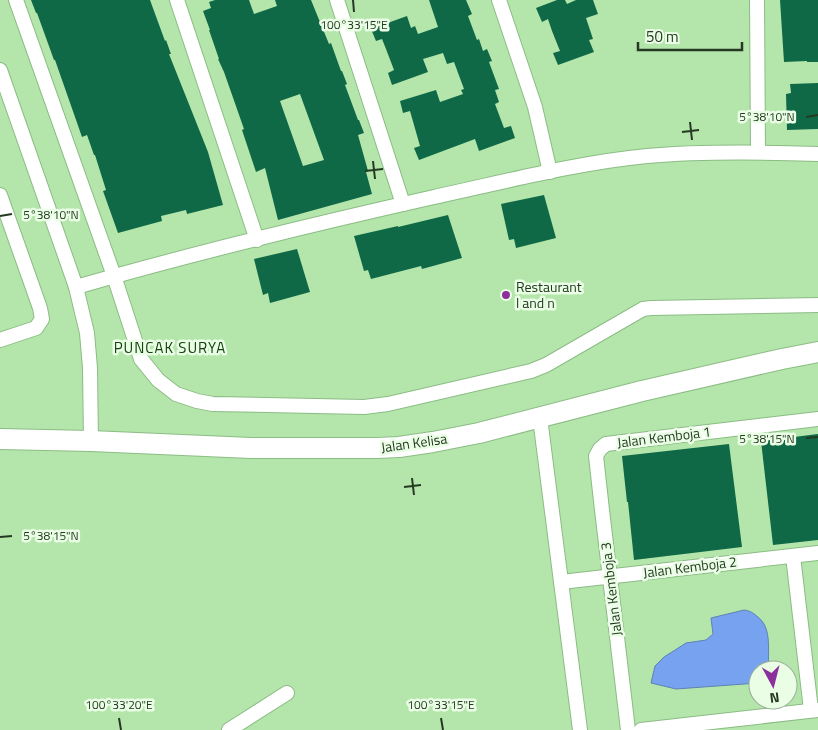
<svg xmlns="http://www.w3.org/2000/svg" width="818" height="730" viewBox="0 0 818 730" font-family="'Titillium Web',sans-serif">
  <rect width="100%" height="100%" fill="#b4e6ac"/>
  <path fill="#77a2ef" stroke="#5e82b2" d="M744 610C751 611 753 613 758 617 773 629 767 653 769 670H758V683L676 689 651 683 655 666 664 657 686 643 706 640 713 634 711 618Z"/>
  <g fill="#0f6947" fill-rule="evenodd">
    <polygon points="31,0 150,0 165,41 166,40 171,54 169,54 208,152 223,205 187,214 186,210 161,216 162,221 118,233 103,191 106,190 95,155 94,155 87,135 82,137 55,60 54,60 37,13 36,13"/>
    <path d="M215 0H249L254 14 277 6 275 0H311L329 44 331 43 341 71H342L347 84 345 85 358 120H359L364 133 358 135 368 171 366 172 372 194 278 220 265 168 256 172 242 130 244 129 224 72 218 59H219L209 30H210L203 11 211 8 209 2ZM300 94 324 160 303 166 280 101Z"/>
    <polygon points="429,0 466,0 472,14 468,16 477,40 479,39 483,51 487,49 492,61 489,62 499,89 495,90 499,102 495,104 504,128 511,126 515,138 479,151 475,139 419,160 414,148 420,146 410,111 403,113 400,101 436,90 440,102 463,94 461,90 464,89 454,62 447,64 443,53 423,59 428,72 392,85 388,73 394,70 386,49 382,39 376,41 371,29 407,16 411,28 415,26 418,34 438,27"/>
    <polygon points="557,0 565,0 567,4 576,0 593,0 598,14 586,18 593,39 589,40 594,52 558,65 553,53 560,51 552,31 548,19 542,22 536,8"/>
    <polygon points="780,0 818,0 818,62 807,62 807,61 784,62"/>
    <polygon points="818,83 818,129 787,130 786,94 791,93 790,84"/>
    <polygon points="544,195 556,238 516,248 514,239 509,240 501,204"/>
    <polygon points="448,215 462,258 422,269 421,266 371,279 368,270 364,271 354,236 398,226 398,227"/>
    <polygon points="297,249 310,292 270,303 268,293 263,295 254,259"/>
    <polygon points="818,434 818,540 773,545 761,441"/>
    <polygon points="729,444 742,547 634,560 628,502 627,502 622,456"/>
  </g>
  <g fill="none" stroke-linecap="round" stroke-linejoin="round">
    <defs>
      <g id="street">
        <polyline points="16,0 114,276 141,359 158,380 176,394 197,401 213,404 364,407 388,404 531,371 546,365 643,309 651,308 818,305"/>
        <polyline points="177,0 257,240"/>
        <polyline points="337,0 403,204"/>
        <polyline points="499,0 535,107 550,172"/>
        <polyline points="757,0 758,152"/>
        <polyline points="0,70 76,287 87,333 90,368 91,441"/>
        <polyline points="0,195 40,308 42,319 36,328 0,340"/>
        <path d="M76 287C194 253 314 224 434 197 504 182 575 163 647 156 704 151 761 152 818 154"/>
        <polyline points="540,418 580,730"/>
        <polyline points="793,556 811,710"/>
        <polyline points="561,582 818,553"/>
        <polyline points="229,730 287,693"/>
        <polyline points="628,730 602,510 596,456 600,449 606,444 818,419"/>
        <polyline points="641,730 818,710"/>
      </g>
      <polyline id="secondary" points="0,439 91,441 251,448 377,448 399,447 433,442 479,433 642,391 782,359 818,352"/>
    </defs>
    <use href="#street" stroke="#8bbc84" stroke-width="16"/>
    <use href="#secondary" stroke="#8bbc84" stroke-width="22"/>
    <use href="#street" stroke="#fff" stroke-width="14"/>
    <use href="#secondary" stroke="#fff" stroke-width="20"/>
  </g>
  <path fill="none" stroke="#253922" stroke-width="2" d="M353 0 354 12M806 117 818 115M690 122 692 140M682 132 699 130M373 161 375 179M365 171 383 169M0 216 12 214M806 438 818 437M412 478 414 495M404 487 421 485M0 537 12 536M119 718 121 730M441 718 443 730"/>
  <circle fill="#8c319c" stroke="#eafee6" stroke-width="2" cx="506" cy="295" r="5"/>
  <g text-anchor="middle" stroke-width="5" stroke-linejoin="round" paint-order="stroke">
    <g font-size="14" fill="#253922" stroke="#eafee6" text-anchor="start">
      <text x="516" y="292">Restaurant<tspan x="516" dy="16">l and n</tspan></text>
    </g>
    <g font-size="14" fill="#253922" stroke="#eafee6">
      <text transform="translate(664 437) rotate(-7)" y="5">Jalan Kemboja 1</text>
      <text transform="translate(414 443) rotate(-8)" y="5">Jalan Kelisa</text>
      <text transform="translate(690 567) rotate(-7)" y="5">Jalan Kemboja 2</text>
      <text transform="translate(611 589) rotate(-97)" y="5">Jalan Kemboja 3</text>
    </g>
    <g font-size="15" letter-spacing="1" fill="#15420f" stroke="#eafee6">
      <text x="170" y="353">PUNCAK SURYA</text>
    </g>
  </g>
  <g font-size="12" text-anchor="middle" fill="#253922" stroke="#eafee6" stroke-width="5" stroke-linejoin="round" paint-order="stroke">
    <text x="354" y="29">100°33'15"E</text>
    <text x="767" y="121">5°38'10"N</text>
    <text x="51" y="219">5°38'10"N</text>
    <text x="767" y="443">5°38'15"N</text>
    <text x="51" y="540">5°38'15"N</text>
    <text x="119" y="709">100°33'20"E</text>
    <text x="441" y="709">100°33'15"E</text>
  </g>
  <g transform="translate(773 685) rotate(173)"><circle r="24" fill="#eafee6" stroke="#9baf98"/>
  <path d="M0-4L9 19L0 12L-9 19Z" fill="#8c319c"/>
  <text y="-8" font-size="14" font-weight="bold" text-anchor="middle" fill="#253922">N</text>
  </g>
  <path d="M638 42v8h104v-8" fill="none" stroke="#253922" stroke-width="2.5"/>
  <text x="646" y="42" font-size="15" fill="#253922" stroke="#eafee6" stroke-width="4" paint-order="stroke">50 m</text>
</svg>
